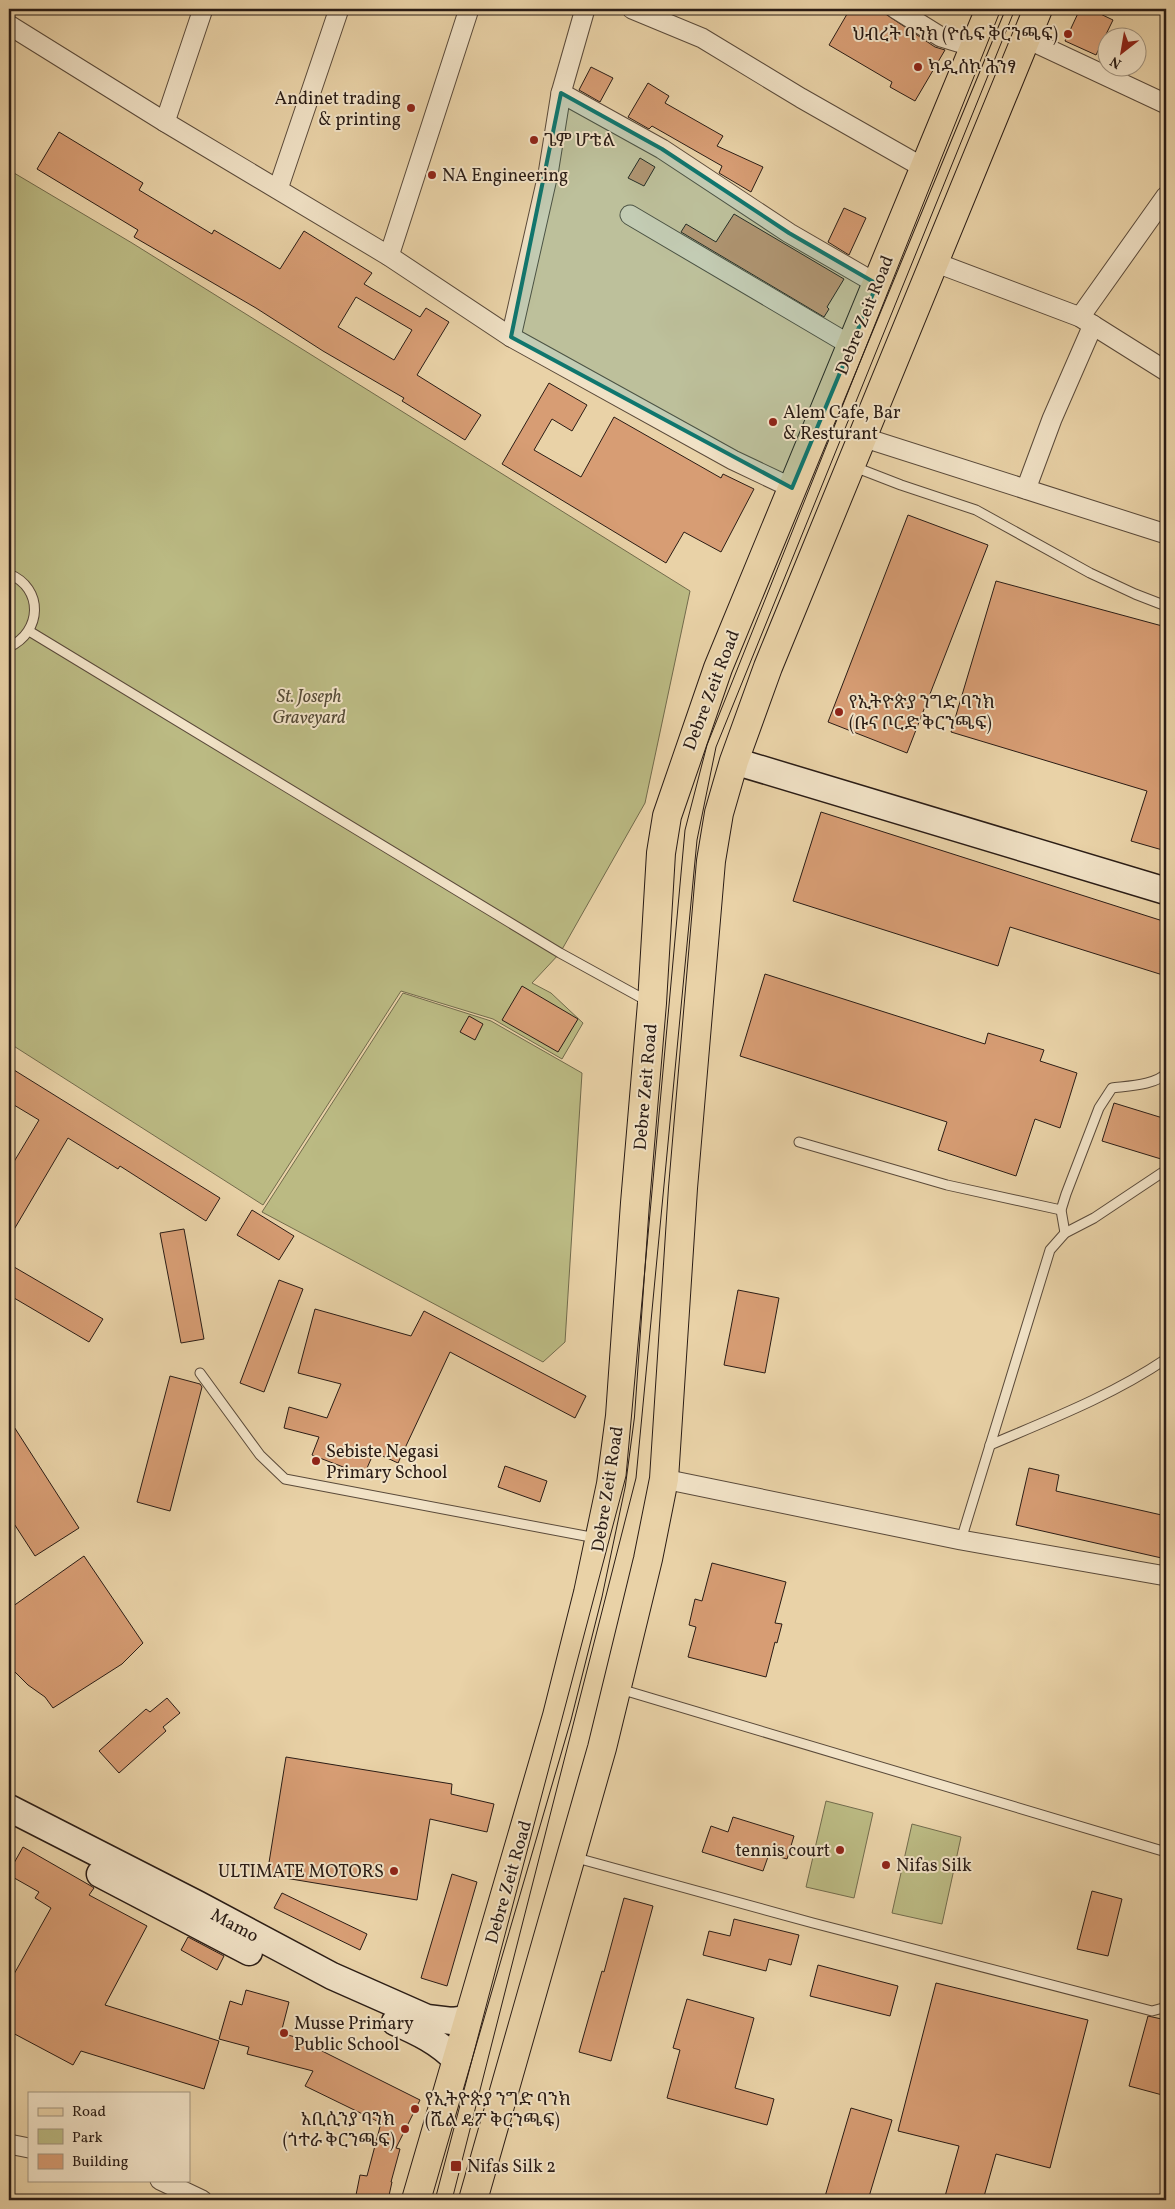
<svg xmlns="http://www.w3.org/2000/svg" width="1175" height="2209" viewBox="0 0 1175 2209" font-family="Vollkorn,'Noto Serif Ethiopic',serif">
  <rect width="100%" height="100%" fill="#e9d2a7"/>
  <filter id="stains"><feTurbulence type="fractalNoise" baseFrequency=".004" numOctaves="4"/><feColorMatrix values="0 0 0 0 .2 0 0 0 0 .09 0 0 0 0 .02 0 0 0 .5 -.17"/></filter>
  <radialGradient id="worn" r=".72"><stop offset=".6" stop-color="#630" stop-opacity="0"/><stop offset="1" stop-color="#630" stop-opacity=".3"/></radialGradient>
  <g fill="#bbba83" stroke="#726b4c">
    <polygon points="9,170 132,243 690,591 645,803 560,953 532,983 551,993 583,1023 562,1059 493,1019 401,991 263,1205 9,1043"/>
    <polygon points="403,993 491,1021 582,1073 565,1342 543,1362 262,1212"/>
    <polygon points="826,1801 873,1813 854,1898 806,1887"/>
    <polygon points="912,1824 961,1837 942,1924 892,1913"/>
  </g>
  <g fill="#d79d74" stroke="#2a1c15" fill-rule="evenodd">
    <polygon points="850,9 878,9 935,47 945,50 915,101 890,87 892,82 829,45"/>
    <polygon points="1080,9 1090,9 1113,20 1096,55 1065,41"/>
    <polygon points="591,67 613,78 600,102 579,90"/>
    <polygon points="648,83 669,96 665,103 723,136 717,146 763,167 751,192 719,173 722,166 652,126 649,129 628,117"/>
    <path d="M59 132 143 183 139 190 212 234 214 230 280 269 304 231 372 273 364 284 420 317 426 308 449 322 417 375 481 415 465 440 402 401 404 398 323 351 256 308 134 237 138 230 37 169ZM356 297 412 330 394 360 338 327Z"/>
    <polygon points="640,158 655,167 644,186 628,178"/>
    <polygon points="844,208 866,218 849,255 828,242"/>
    <polygon points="734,214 844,279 827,307 829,309 824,317 681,232 686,224 716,242"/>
    <polygon points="549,383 587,405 572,431 552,419 534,450 581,477 614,417 721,478 723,474 754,489 721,552 684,532 666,563 502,464"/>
    <polygon points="908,515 988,545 907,753 828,722"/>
    <polygon points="996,581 1166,627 1166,851 1131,841 1147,791 951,732"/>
    <polygon points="821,812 1166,922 1166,976 1010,927 998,966 793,901"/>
    <polygon points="765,974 985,1044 988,1033 1044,1050 1040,1061 1077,1073 1060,1128 1035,1119 1016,1176 938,1150 947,1122 740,1056"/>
    <polygon points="522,986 578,1019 558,1052 502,1020"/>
    <polygon points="469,1016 483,1024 475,1040 460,1032"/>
    <polygon points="14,1070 220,1198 206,1221 120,1166 118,1169 68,1138 9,1238 9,1170 39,1120 9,1102 9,1079"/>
    <polygon points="1114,1103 1166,1119 1166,1141 1161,1159 1102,1141"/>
    <polygon points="252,1210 294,1236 279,1260 237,1235"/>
    <polygon points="184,1229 204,1339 181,1343 160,1233"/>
    <polygon points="9,1264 103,1319 89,1342 9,1295"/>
    <polygon points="279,1280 303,1289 264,1392 240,1383"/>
    <polygon points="738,1290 779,1298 765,1373 724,1365"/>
    <polygon points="315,1309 411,1336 424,1311 586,1396 575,1418 450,1352 398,1463 374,1452 364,1475 312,1455 319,1437 284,1428 289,1407 327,1418 341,1384 298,1373"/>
    <polygon points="170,1376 200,1384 202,1387 170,1511 137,1502"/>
    <polygon points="9,1419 79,1528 35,1556 9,1516"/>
    <polygon points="505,1466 547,1481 540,1502 498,1487"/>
    <polygon points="1029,1468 1059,1475 1056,1491 1166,1516 1166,1559 1016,1525"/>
    <polygon points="84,1556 143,1643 122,1664 53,1708 45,1697 28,1685 9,1666 9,1609"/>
    <polygon points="712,1563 786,1582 775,1623 782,1624 777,1643 775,1642 766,1677 688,1657 696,1627 689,1625 695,1599 702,1601"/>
    <polygon points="167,1698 180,1713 163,1727 166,1731 119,1773 99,1751 146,1709 150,1712"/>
    <polygon points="286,1757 452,1784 451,1794 494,1804 487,1832 430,1819 417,1900 267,1875"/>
    <polygon points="733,1817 794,1836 787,1859 769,1854 763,1871 702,1852 711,1826 728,1832"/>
    <polygon points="23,1847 91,1886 94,1888 89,1895 147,1926 105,2005 219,2041 204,2089 81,2051 73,2065 9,2031 9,1983 51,1908 35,1898 39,1892 9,1875 9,1872"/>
    <polygon points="452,1874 477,1882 447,1986 421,1978"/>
    <polygon points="1092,1891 1122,1899 1108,1956 1077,1949"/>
    <polygon points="282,1893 367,1934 360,1950 274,1908"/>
    <polygon points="624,1898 653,1906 611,2061 579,2052 602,1971 604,1972"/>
    <polygon points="734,1919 799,1935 791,1965 769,1959 766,1971 703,1955 709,1931 730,1936"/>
    <polygon points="188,1937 224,1956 217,1970 181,1950"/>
    <polygon points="818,1965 898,1986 890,2016 810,1996"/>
    <polygon points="936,1983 1088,2020 1050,2168 996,2154 983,2200 944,2200 959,2146 898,2131"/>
    <polygon points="246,1990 289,2002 281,2033 302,2039 302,2041 420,2100 396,2148 400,2149 391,2182 392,2182 388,2200 355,2200 360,2175 367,2176 381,2123 305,2086 313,2071 247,2054 249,2047 219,2039 230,2001 242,2005"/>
    <polygon points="687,1999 754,2018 735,2088 774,2099 767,2125 667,2098 680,2050 673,2048"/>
    <polygon points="1148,2016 1166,2020 1166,2096 1129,2086"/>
    <polygon points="851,2108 892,2120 868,2200 824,2200"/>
  </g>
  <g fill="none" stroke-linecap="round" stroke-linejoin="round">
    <defs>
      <g id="lane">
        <polyline points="852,466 901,485 976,510 1090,573 1135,594 1166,606"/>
        <path d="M9 574C44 588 42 632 9 647"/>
        <polyline points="29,631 560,953 649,1002"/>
        <polyline points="799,1142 947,1185 1061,1210"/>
        <path d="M1065 1233 1061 1210 1066 1194 1099 1108 1112 1088C1126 1086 1157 1085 1166 1073"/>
        <polyline points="200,1373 260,1455 285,1479 596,1538"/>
        <path d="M990 1445C1051 1419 1111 1396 1166 1359"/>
        <polyline points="961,1540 1050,1250 1065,1233 1094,1218 1166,1170"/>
        <polyline points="620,1689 1166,1852"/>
        <polyline points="573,1857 813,1923 1152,2011 1163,2008 1166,2004"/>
      </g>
      <g id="street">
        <polyline points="632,9 702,38 801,98 924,168"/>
        <polyline points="896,9 941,37 974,47"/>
        <polyline points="9,25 165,122 389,256 511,337 733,460 792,488"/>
        <polyline points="1025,38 1166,104"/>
        <polyline points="561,93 662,149 789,233 877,284"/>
        <polyline points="165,122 203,9"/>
        <polyline points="278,189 339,9"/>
        <polyline points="630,215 852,346"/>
        <polyline points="389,256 469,9"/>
        <polyline points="934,262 1080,317 1166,371"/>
        <polyline points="1080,317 1166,196"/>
        <polyline points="511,337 548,174 561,93 585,9"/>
        <polyline points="862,437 1166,534"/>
        <polyline points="1026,489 1052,419 1093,325"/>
        <polyline points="664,1479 961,1540 1166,1576"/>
        <polyline points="9,2144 29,2148"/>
        <polyline points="160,2180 202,2200"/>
      </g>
      <g id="secondary">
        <polyline points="734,761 1166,891"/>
        <polyline points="9,1808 197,1904 332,1976 427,2018 452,2021 468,2019"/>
        <polyline points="100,1874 249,1952"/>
        <path d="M395 2022C418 2032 439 2042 456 2060"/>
      </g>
      <g id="primary">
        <polyline points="416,2200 557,1716 588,1593 611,1484 620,1416 635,1203 652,1003 661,853 667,816 718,668 990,9"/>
        <polyline points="473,2200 602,1748 648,1559 664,1479 683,1188 711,861 719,813 734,761 768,667 1038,9"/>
      </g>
    </defs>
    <use href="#lane" stroke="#5a4a3a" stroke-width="11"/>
    <use href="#street" stroke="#5a4a3a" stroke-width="21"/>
    <use href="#secondary" stroke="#2a1c15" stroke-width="29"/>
    <use href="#primary" stroke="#2a1c15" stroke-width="30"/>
    <use href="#lane" stroke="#f1e2c6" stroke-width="9"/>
    <use href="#street" stroke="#f1e2c6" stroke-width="19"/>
    <use href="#secondary" stroke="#f1e2c6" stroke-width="26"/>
    <use href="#primary" stroke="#e9d2a7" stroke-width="28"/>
    <g stroke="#2a1c15" stroke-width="1">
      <polyline points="435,2200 626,1476 685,830 707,745 1001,9"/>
      <polyline points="452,2200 636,1478 697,840 716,747 1015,9"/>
    </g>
  </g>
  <path fill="#0f766e" fill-opacity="0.2" stroke="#0f766e" stroke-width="4" stroke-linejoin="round" d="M561 93 662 149 789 233 877 284 792 488 511 337Z"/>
  <g fill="#8f2418" stroke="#f1e2c6" stroke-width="2">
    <circle cx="1068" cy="34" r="5"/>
    <circle cx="918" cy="67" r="5"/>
    <circle cx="411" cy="108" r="5"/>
    <circle cx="534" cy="140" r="5"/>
    <circle cx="432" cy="175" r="5"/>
    <circle cx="773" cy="422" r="5"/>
    <circle cx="839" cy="712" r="5"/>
    <circle cx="316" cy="1461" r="5"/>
    <circle cx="840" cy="1850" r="5"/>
    <circle cx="886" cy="1865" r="5"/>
    <circle cx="394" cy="1871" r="5"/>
    <circle cx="284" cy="2033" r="5"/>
    <circle cx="415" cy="2109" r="5"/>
    <circle cx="405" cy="2129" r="5"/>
    <rect x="450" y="2160" width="12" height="12" rx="2.5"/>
  </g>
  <g text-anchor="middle" stroke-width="4" stroke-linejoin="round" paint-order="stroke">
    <g font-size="18" fill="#2a1c15" stroke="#f1e2c6" text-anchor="start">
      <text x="1058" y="40" text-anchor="end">ህብረት ባንክ (ዮሴፍ ቅርንጫፍ)</text>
      <text x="928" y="73">ካዲስኮ ሕንፃ</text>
      <text x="401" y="104" text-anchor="end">Andinet trading<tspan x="401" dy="21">&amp; printing</tspan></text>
      <text x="544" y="146">ጌም ሆቴል</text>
      <text x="442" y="181">NA Engineering</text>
      <text x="783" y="418">Alem Cafe, Bar<tspan x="783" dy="21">&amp; Resturant</tspan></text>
      <text x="849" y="708">የኢትዮጵያ ንግድ ባንክ<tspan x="849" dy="21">(ቡና ቦርድ ቅርንጫፍ)</tspan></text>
      <text x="326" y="1457">Sebiste Negasi<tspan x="326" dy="21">Primary School</tspan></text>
      <text x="830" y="1856" text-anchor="end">tennis court</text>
      <text x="896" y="1871">Nifas Silk</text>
      <text x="384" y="1877" text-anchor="end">ULTIMATE MOTORS</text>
      <text x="294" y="2029">Musse Primary<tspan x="294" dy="21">Public School</tspan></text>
      <text x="425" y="2105">የኢትዮጵያ ንግድ ባንክ<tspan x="425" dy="21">(ሼል ዴፖ ቅርንጫፍ)</tspan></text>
      <text x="395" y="2125" text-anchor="end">አቢሲንያ ባንክ<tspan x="395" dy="21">(ጎተራ ቅርንጫፍ)</tspan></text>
      <text x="467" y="2172">Nifas Silk 2</text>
    </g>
    <g font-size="18" fill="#2a1c15" stroke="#f1e2c6">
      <text transform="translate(864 315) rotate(-68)" y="6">Debre Zeit Road</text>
      <text transform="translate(711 690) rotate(-69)" y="6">Debre Zeit Road</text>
      <text transform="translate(645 1087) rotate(-85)" y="6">Debre Zeit Road</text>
      <text transform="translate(607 1489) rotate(-81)" y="6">Debre Zeit Road</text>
      <text transform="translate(508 1882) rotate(-74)" y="6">Debre Zeit Road</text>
      <text transform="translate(235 1925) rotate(28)" y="6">Mamo</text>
    </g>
    <g font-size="18" font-style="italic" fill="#564b36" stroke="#f1e2c6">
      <text x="309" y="702">St. Joseph<tspan x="309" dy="21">Graveyard</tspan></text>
    </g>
  </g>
  <rect width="1175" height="2209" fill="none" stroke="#e9d2a7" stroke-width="30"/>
  <rect x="10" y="10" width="1155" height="2189" fill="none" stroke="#2a1c15" stroke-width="2.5"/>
  <rect x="15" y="15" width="1145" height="2179" fill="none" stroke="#2a1c15"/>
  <rect x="28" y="2092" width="162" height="90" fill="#f1e2c6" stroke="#a1937f"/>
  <rect x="38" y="2108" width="25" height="8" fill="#e9d2a7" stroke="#a1937f"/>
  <text x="72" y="2116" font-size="15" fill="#2a1c15">Road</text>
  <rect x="38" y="2129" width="25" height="15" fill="#bbba83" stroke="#a1937f"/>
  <text x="72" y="2142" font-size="15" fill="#2a1c15">Park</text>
  <rect x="38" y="2154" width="25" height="15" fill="#d79d74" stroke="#a1937f"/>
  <text x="72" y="2166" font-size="15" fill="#2a1c15">Building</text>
  <g transform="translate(1122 52) rotate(211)"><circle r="24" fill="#f1e2c6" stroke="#a1937f"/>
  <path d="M0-4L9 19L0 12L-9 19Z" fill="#8f2418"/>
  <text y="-8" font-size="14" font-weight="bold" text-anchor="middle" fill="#2a1c15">N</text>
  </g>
  <rect width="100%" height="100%" filter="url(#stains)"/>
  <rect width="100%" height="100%" fill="url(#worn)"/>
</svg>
